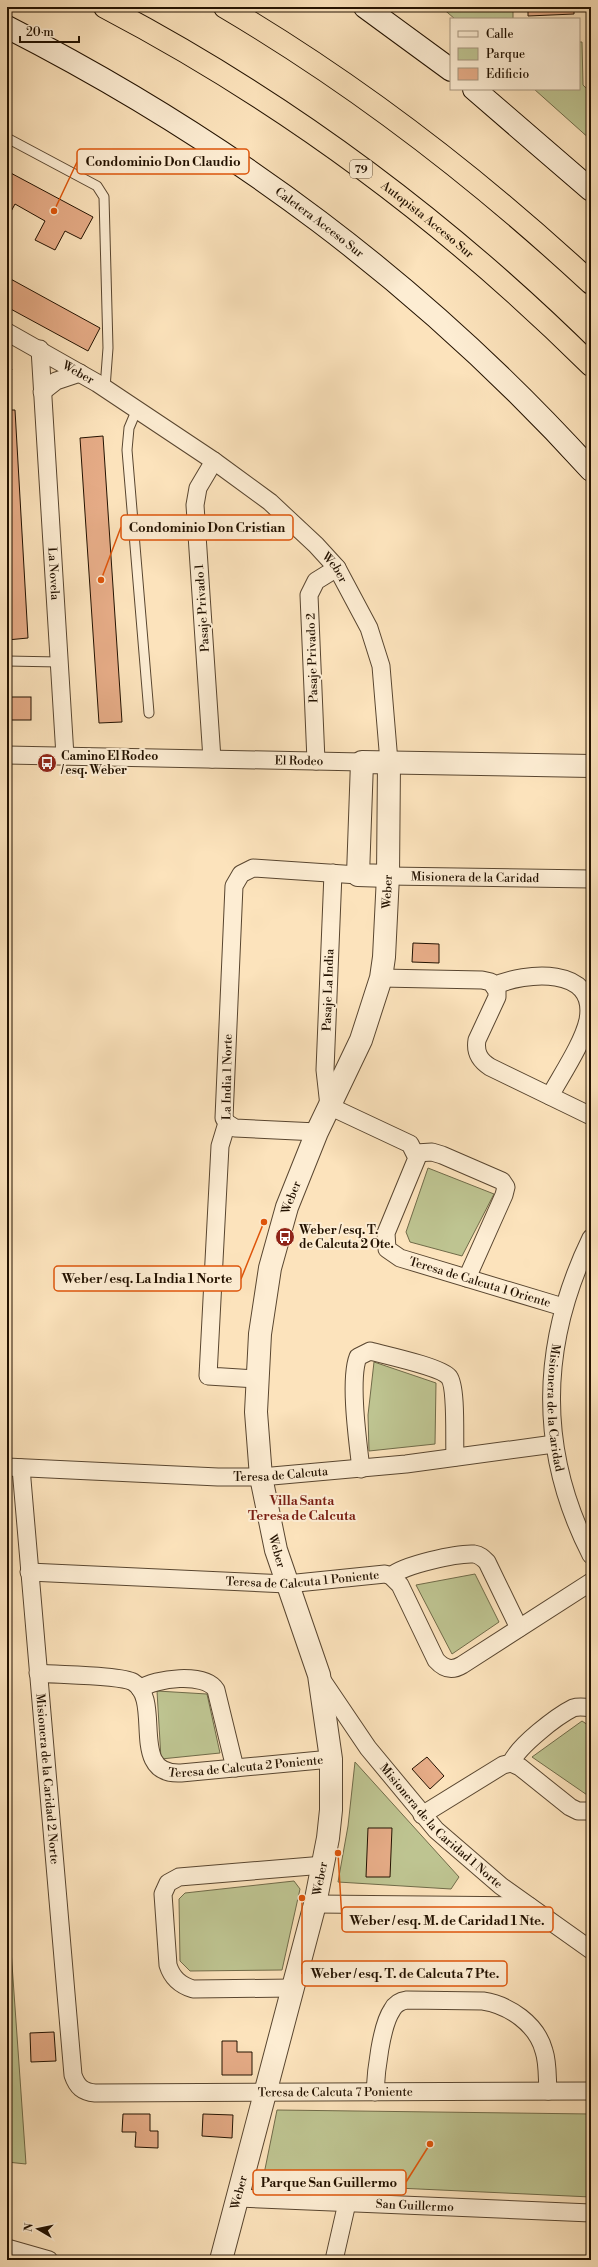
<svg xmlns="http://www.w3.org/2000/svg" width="598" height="2267" viewBox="0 0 598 2267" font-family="'Libre Bodoni',serif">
  <rect width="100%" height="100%" fill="#fce3bc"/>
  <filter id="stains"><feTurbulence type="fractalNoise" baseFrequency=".005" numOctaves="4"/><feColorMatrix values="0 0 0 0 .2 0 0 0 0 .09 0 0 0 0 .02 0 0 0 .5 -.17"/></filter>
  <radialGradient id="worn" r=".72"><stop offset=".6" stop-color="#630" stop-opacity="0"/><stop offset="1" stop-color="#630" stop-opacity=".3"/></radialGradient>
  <g fill="#bec491" stroke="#706b49">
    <polygon points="441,7 513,7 513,19 455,19"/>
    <polygon points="579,42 582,42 583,85 591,93 591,140 534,89 579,89"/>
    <polygon points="428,1168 494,1194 462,1256 410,1242 406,1232"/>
    <polygon points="374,1362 436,1383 435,1444 369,1451 368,1415"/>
    <polygon points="475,1574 499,1622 452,1654 416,1585"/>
    <polygon points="157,1691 207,1694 220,1753 161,1759"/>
    <polygon points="582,1721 591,1727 590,1797 532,1757"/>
    <polygon points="355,1762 459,1877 451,1889 338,1882 348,1826"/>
    <polygon points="294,1881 300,1889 282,1970 190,1971 180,1961 179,1899 185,1893"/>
    <polygon points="7,1893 26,2164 7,2162"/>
    <polygon points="277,2110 591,2114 591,2197 268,2182 264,2174"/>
  </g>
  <g fill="#e6ac87" stroke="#231201">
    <polygon points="528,7 574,7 574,14 528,16"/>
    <polygon points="7,171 93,217 81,239 65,231 55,250 35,240 45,221 15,204 7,219"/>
    <polygon points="7,277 100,328 88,351 7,307"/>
    <polygon points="7,367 12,369 7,378"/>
    <polygon points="7,410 15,410 28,638 7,640"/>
    <polygon points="103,436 122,722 99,723 80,438"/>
    <rect x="7" y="697" width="24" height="23"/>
    <polygon points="413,943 439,944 439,963 412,962"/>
    <polygon points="427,1757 444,1776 430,1789 412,1769"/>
    <polygon points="368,1828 392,1828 390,1877 366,1877"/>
    <polygon points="54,2032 56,2061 31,2062 30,2033"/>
    <polygon points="222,2041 237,2041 237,2052 252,2052 252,2075 222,2075"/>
    <polygon points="123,2114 150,2114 150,2131 158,2131 158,2148 135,2147 136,2132 122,2132"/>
    <polygon points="203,2114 233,2115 232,2138 202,2136"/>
  </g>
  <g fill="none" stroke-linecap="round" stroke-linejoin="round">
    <defs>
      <g id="service">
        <polyline points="7,138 97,186 104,197 108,348 105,388"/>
        <polyline points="137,409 129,428 127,450 149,713"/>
        <polyline points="7,661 59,662"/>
      </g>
      <g id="minor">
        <path id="s1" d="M7 332 97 383 214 461 270 502 316 545 337 568 369 628 381 666 389 762"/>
        <path id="s2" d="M40 349 65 756"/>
        <polyline points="42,392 56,381 80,373"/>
        <path id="s3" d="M7 755 362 762"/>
        <polyline points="212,759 195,505 198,488 214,461"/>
        <polyline points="316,761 309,595 316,581 337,568"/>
        <path id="s4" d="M333 873 325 1070 329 1106 410 1144 417 1158 386 1233 387 1249 400 1258 563 1307"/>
        <path id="s5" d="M388 876 591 879"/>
        <path d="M381 978 482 980 491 982 497 991V997L477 1040C475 1052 479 1060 490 1067L591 1116"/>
        <path d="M494 986C524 972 598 965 588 1020 583 1043 562 1074 550 1096"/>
        <polyline points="227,1123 220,1146 208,1376 257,1379"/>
        <polyline points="317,1132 235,1128 227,1123 224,1118 234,886 241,874 253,868 358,875"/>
        <polyline points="416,1153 432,1152 442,1155 502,1181 506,1187 504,1195 467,1278"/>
        <path id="s6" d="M591 1238C540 1343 537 1450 591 1555"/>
        <path id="s7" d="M7 1467 218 1477H261L406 1464 554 1444"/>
        <path id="s8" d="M21 1468 73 2075C77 2087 83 2092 95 2093L591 2091"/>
        <path d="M361 1469C358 1443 349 1380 358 1357L370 1351C385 1355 441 1367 449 1377 457 1388 454 1441 455 1457"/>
        <path id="s9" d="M29 1572 287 1584 385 1574 391 1576 400 1585 436 1660C444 1669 452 1671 462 1665L591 1582"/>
        <path d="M391 1576C404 1565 457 1553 474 1554 480 1555 483 1558 487 1562L519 1628"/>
        <path id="s10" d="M38 1673C56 1675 121 1675 133 1682 164 1700 127 1776 181 1773L331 1759"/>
        <path id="s11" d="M320 1677 368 1748 436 1830 501 1886 591 1950"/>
        <path d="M140 1689C155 1678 205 1672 216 1690L235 1768"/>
        <path d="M511 1763C518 1746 557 1716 573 1708 579 1706 585 1707 591 1708"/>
        <polyline points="422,1815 503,1765 511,1763 520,1767 570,1807 578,1811 591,1811"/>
        <polyline points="315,1904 529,1906"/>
        <path d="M293 1988 193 1989C180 1985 172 1978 168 1965L163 1894 168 1883 179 1877 324 1865"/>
        <path d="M375 2092C376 2072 381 2026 392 2010 395 2004 400 2001 407 2000L483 2001C509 2005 537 2024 544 2051 548 2063 547 2078 548 2091"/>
        <path id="s12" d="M239 2198 591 2213"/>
        <polyline points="7,2248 49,2260"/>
        <polyline points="334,2260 347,2203"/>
      </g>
      <g id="tertiary">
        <polyline points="388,876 358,875 362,762 591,766"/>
        <path id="s13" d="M221 2260 315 1904 328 1838 331 1810V1759L319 1675 276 1550 261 1477 256 1412 260 1334 270 1268 287 1207 317 1132 361 1040 381 978 384 957 388 876 389 762"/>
      </g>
      <g id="secondary">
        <polyline points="365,7 451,70"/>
        <path id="s14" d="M7 27C230 141 422 284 591 470"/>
        <polyline points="474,89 591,190"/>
      </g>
      <g id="motorway">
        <path id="s15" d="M105 7C284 101 448 223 591 365"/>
        <path d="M225 7C357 85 479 179 591 283"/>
      </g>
    </defs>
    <use href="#service" stroke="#594630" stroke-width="11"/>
    <use href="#minor" stroke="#594630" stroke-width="19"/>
    <use href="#tertiary" stroke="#594630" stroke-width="24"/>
    <use href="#secondary" stroke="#231201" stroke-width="24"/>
    <use href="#motorway" stroke="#231201" stroke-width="24"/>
    <use href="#service" stroke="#fdedd3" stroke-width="9"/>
    <use href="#minor" stroke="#fdedd3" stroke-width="17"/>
    <use href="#tertiary" stroke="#fdedd3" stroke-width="22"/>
    <use href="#secondary" stroke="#fdedd3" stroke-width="22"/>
    <use href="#motorway" stroke="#fce3bc" stroke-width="22"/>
  </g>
  <defs>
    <symbol id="bus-disc" viewBox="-11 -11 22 22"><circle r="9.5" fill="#8f2418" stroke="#fdedd3"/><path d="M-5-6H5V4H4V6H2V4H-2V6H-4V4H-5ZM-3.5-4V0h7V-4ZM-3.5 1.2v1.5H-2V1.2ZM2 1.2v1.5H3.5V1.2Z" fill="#fff"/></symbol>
  </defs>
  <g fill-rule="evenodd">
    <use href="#bus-disc" x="36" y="752" width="22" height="22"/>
    <use href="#bus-disc" x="274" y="1226" width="22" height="22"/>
  </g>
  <g text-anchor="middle" stroke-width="4" stroke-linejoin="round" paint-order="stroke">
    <rect fill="#fdedd3" stroke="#645440" stroke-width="1" x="350" y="160" width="22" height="18" rx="3"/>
    <g font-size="11" font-weight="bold" fill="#231201">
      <text x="361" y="173">79</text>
    </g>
    <g font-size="12" fill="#231201" stroke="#fdedd3">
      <text dy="4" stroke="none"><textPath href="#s15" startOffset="387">Autopista Acceso Sur</textPath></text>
      <text dy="4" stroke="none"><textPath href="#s14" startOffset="369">Caletera Acceso Sur</textPath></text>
      <text dy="4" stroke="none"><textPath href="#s1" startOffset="82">Weber</textPath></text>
      <text dy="4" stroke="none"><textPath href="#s1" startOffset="406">Weber</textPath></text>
      <text dy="4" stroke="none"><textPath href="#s2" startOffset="225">La Novela</textPath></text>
      <text transform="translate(202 608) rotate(-94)" y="4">Pasaje Privado 1</text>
      <text transform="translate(312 658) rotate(-92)" y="4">Pasaje Privado 2</text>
      <text dy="4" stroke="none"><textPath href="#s3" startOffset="292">El Rodeo</textPath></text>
      <text dy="4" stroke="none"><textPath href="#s5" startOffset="87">Misionera de la Caridad</textPath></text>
      <text dy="4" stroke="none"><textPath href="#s13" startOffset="1414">Weber</textPath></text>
      <text transform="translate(328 990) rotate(-88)" y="4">Pasaje La India</text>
      <text transform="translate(227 1077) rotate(-89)" y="4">La India 1 Norte</text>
      <text dy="4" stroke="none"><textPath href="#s13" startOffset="1090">Weber</textPath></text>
      <text dy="4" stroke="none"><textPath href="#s4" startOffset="535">Teresa de Calcuta 1 Oriente</textPath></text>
      <text dy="4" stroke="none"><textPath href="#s6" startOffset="176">Misionera de la Caridad</textPath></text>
      <text dy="4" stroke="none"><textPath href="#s7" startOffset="274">Teresa de Calcuta</textPath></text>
      <text transform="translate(277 1551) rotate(74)" y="4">Weber</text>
      <text dy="4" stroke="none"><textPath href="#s9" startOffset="274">Teresa de Calcuta 1 Poniente</textPath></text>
      <text dy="4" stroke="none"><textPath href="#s10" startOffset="276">Teresa de Calcuta 2 Poniente</textPath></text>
      <text dy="4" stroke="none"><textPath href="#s8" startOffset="312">Misionera de la Caridad 2 Norte</textPath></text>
      <text dy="4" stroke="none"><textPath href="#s11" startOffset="193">Misionera de la Caridad 1 Norte</textPath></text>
      <text dy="4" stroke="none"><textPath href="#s13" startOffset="394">Weber</textPath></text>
      <text dy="4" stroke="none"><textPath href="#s8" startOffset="880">Teresa de Calcuta 7 Poniente</textPath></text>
      <text dy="4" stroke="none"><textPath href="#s13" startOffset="70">Weber</textPath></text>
      <text dy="4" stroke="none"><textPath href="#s12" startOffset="176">San Guillermo</textPath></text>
    </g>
    <g font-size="12" font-weight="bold" fill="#231201" stroke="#fdedd3" text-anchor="start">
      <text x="61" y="760">Camino El Rodeo<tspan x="61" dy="14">/ esq. Weber</tspan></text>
      <text x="299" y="1234">Weber / esq. T.<tspan x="299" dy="14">de Calcuta 2 Ote.</tspan></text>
    </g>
    <g font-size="13" font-weight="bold" fill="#7a1f14" stroke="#fdedd3">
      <text x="302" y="1505">Villa Santa<tspan x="302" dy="15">Teresa de Calcuta</tspan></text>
    </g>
  </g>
  <path fill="none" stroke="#de550b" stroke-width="1.5" d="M54 211L77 162M101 580L121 527M264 1222L241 1279M338 1853L342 1920M302 1898L302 1974M430 2144L406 2182"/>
  <g fill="#de550b" stroke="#fdedd3" stroke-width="1.5">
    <circle cx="54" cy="211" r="4"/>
    <circle cx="101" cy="580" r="4"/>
    <circle cx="264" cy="1222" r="4"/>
    <circle cx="338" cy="1853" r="4"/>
    <circle cx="302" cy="1898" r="4"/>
    <circle cx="430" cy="2144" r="4"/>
  </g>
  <g fill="#fdedd3" stroke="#de550b" stroke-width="1.5">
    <rect x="77" y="149" width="172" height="25" rx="4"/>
    <rect x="121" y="515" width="172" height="25" rx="4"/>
    <rect x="54" y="1266" width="187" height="25" rx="4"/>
    <rect x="342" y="1907" width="211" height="25" rx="4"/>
    <rect x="302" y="1961" width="205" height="25" rx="4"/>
    <rect x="253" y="2170" width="153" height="25" rx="4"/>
  </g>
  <g font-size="13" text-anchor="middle" font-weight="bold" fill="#231201">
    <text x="163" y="166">Condominio Don Claudio</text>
    <text x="207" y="532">Condominio Don Cristian</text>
    <text x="147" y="1283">Weber / esq. La India 1 Norte</text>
    <text x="447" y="1925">Weber / esq. M. de Caridad 1 Nte.</text>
    <text x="405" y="1978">Weber / esq. T. de Calcuta 7 Pte.</text>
    <text x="329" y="2187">Parque San Guillermo</text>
  </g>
  <rect width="598" height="2267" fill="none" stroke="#fce3bc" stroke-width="24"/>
  <rect x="8" y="8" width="582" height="2251" fill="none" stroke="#231201" stroke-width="2"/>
  <rect x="12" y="12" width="574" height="2243" fill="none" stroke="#231201"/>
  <rect x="450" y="18" width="130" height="72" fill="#fdedd3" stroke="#a6957f"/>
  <rect x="458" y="31" width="20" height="6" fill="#fdedd3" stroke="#a6957f"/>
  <text x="486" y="38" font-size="12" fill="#231201">Calle</text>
  <rect x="458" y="48" width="20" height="12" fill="#bec491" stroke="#a6957f"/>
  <text x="486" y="58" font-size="12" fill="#231201">Parque</text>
  <rect x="458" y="68" width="20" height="12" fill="#e6ac87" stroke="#a6957f"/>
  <text x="486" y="78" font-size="12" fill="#231201">Edificio</text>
  <g transform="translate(38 2229) rotate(279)" stroke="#fdedd3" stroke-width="3" paint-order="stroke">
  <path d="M0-3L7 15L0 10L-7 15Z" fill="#231201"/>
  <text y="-6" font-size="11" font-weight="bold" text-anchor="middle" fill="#231201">N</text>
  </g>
  <path d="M20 36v6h59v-6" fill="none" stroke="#231201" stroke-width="2"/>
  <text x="26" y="36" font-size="12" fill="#231201" stroke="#fdedd3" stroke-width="3" paint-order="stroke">20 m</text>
  <rect width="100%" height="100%" filter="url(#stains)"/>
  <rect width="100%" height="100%" fill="url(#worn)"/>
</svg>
